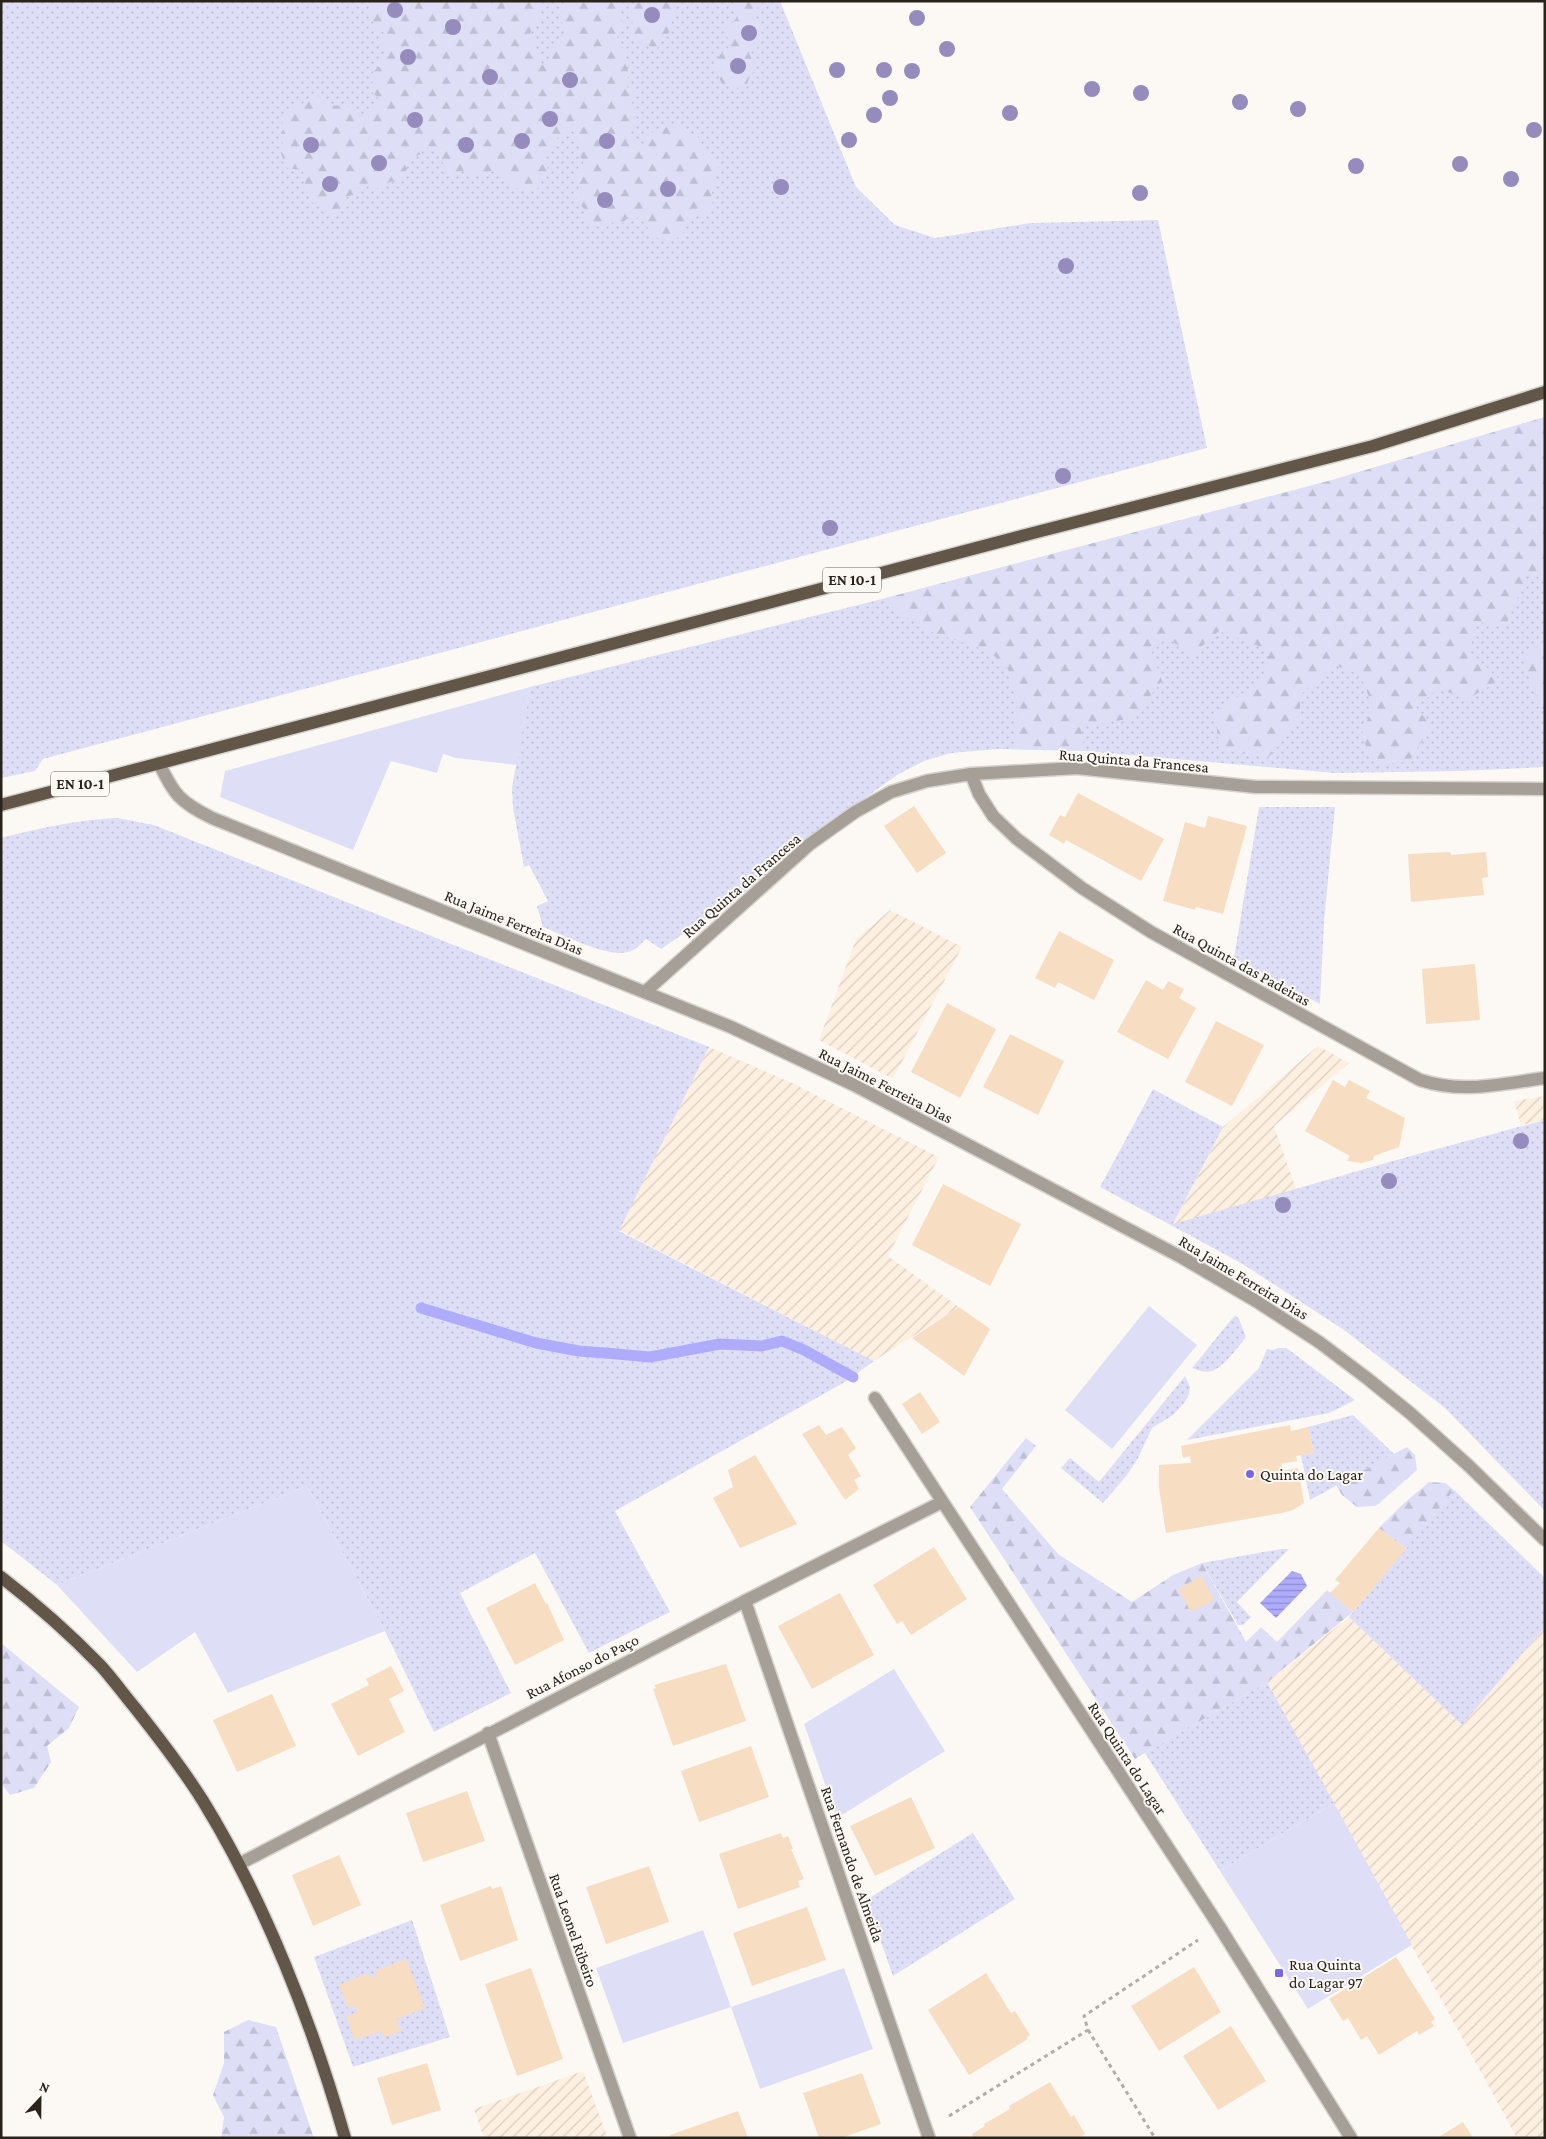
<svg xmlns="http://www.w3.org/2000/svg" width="1546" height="2139" viewBox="0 0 1546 2139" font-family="'Crimson Pro',serif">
  <defs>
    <pattern id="industrial-furrows" width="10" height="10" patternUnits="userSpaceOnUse" patternTransform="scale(1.25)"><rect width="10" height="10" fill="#fdf0e1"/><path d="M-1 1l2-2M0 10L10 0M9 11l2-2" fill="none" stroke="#d9cec0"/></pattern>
    <pattern id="grass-dots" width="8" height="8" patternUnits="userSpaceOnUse" patternTransform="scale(1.25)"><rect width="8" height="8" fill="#dedff7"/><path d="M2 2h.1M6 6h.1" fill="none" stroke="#bebfd3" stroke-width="1.8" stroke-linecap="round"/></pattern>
    <pattern id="forest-firs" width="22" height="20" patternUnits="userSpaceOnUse" patternTransform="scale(1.25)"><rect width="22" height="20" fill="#dedff7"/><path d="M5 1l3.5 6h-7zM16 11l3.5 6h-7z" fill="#bebfd3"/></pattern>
    <pattern id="water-rules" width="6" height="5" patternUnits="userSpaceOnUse" patternTransform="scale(1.25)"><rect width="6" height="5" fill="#afacfd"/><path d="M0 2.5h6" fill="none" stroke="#8e8ccc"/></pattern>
  </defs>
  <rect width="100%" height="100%" fill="#fcf9f5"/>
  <g fill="url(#industrial-furrows)">
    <polygon points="890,910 962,947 893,1079 819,1040 856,939"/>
    <polygon points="1318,1046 1349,1063 1274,1126 1296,1189 1173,1225 1223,1127"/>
    <polygon points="709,1047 792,1083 939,1157 888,1256 959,1307 874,1361 619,1230"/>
    <polygon points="1545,1096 1545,1120 1521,1125 1514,1101"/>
    <polygon points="1349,1617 1462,1725 1545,1627 1545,2138 1517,2138 1267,1682"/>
    <polygon points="583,2071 607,2136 601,2138 484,2138 474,2109"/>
  </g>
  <g fill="url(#grass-dots)">
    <polygon points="1,1 780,1 856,187 895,225 935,238 1031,223 1158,220 1207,448 43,759 35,771 1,778"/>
    <path d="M1545 417V767L1461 771 1335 773 1084 751 999 749 951 753 924 761 897 775 854 806 758 883 661 949 646 939C642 943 637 949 631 951 610 960 564 935 543 927L537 906 548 901 529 865 524 867 513 808 512 788 530 687 886 598 1332 480Z"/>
    <polygon points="1259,807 1335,807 1324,922 1320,1004 1234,958"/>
    <path d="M117 818 154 825 709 1047 619 1231 874 1361 845 1382 615 1511 670 1612 589 1653 535 1553 460 1593 511 1693 434 1732 385 1631 307 1486 57 1585 1 1541V838C40 828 77 820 117 818Z"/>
    <polygon points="1153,1089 1223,1127 1173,1224 1396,1160 1545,1120 1545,1511 1445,1408 1344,1330 1241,1263 1100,1187"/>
    <path d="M1235 1315 1239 1319 1246 1337C1239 1346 1223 1368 1212 1371 1205 1373 1198 1370 1192 1368Z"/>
    <polygon points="1279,1348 1286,1348 1292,1352 1355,1400 1329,1413 1187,1440 1259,1368 1267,1349 1272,1350"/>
    <polygon points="1185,1376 1190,1387 1189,1394 1185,1402 1173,1415 1152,1428 1138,1458 1127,1475 1103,1503 1061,1468 1070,1458 1099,1482"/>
    <polygon points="1353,1415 1394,1454 1310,1500 1301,1455 1314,1453 1308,1427"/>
    <polygon points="1454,1490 1545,1578 1545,1627 1462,1725 1349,1617"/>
    <polygon points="1281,1549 1289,1549 1237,1602 1251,1617 1243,1625 1238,1625 1202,1563"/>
    <polygon points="1267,1682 1334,1803 1220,1871 1145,1753"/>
    <polygon points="973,1833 1015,1899 893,1976 866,1900"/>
    <polygon points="412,1920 450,2037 353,2067 314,1957"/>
  </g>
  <g fill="url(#forest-firs)">
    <path d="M370 1H482L490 6 494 1H542L538 21 530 33 543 66 550 64 551 50 562 42 565 28 560 19 565 1H623L619 19 624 22 617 36C624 52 632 68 626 86L637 95 632 103C638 115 637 121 630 132L636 143 644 144 646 134C658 132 666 126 678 123L687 133 697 135 702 148 719 164 712 192 713 207 702 218 696 214 686 219 682 237 660 240 651 233 643 220 630 215 623 223C609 220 598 227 584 224L586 211 576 200 579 188 574 184 578 168 584 165 579 153 582 145 575 140 579 133 570 131 556 139 552 151 545 152V160L548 165 546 174 538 178 540 187 529 191 509 186 500 171 488 172 475 176 465 170 451 175 439 157V150L423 147 421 154 403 161 407 169 399 184 392 181 379 188H369V184H360L355 194 344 198 343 211 324 216V207L311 202 310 193 303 186 307 177 301 170 287 168 281 154 284 146 279 137 284 128 282 122 285 113 318 95 330 105 350 107 361 119 380 100 372 92 373 72 381 65 385 49 379 40 385 33 376 30 370 13Z"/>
    <polygon points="635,1 673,1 676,11 671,18 673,29 660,41 656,51 647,44 639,45 631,33 633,17 631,12"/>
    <polygon points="733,1 763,1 753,14 764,28 759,37 758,47 749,53 756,69 750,76 747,84 735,89 722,84 714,66 720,55 729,47 726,28 739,16"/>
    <polygon points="1545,417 1545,580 1528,573 1505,628 1476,621 1470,652 1500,680 1466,700 1439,688 1416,707 1431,726 1409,762 1375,764 1361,736 1373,706 1360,675 1335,665 1302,693 1298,722 1268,758 1219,749 1215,711 1264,680 1269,650 1219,631 1193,654 1166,638 1152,652 1162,681 1133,718 1081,727 1084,751 1015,749 1017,706 1008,669 989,651 934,633 907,618 886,598 1332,480"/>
    <polygon points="1545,641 1545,710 1541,710 1523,658"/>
    <polygon points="1026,1438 1036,1446 1002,1489 1058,1554 1132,1602 1173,1575 1202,1563 1246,1642 1261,1627 1277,1642 1327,1590 1353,1612 1267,1682 1135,1759 970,1507"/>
    <polygon points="1407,1447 1415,1455 1417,1470 1376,1506 1357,1507 1342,1495 1336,1485"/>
    <polygon points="1429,1482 1445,1483 1454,1490 1406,1549 1379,1528 1403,1504"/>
    <polygon points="1,1643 79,1707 69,1728 47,1746 51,1762 34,1788 10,1795 1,1783"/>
    <polygon points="248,2020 276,2027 314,2138 221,2138 224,2117 213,2095 224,2063 224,2032"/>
  </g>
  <g fill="#dedff7">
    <polygon points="530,687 517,765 456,758 443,754 437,773 391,761 353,850 220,797 225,771"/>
    <polygon points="1149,1306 1197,1345 1112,1449 1065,1410"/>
    <polygon points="307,1486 385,1631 228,1693 195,1632 137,1672 57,1585"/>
    <polygon points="894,1669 945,1751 837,1818 804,1724"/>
    <polygon points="1334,1803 1412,1945 1308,2009 1220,1871"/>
    <polygon points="703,1930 731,2007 844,1968 873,2049 760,2089 731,2007 623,2043 596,1968"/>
  </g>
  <polygon fill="url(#water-rules)" points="1292,1571 1301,1574 1307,1586 1276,1618 1260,1603"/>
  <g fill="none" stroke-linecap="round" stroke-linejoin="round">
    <polyline stroke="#afacfd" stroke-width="11" points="421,1308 536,1343 579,1351 617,1354 650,1357 720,1344 762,1346 782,1341 804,1350 853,1377"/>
  </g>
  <g fill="#f7ddc2">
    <polygon points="1078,793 1164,839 1141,881 1066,840 1064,844 1049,835 1060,815 1065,817"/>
    <polygon points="914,806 946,853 917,873 884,826"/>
    <polygon points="1208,816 1247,826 1223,914 1196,907 1195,910 1163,901 1185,822 1205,828"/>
    <polygon points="1450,852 1451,855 1486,852 1488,877 1482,878 1484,895 1411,902 1408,854"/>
    <polygon points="1059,931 1114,960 1094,1000 1058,982 1055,988 1035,978"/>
    <polygon points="1475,964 1480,1020 1426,1024 1422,969"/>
    <polygon points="1146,980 1163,990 1168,981 1184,989 1179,998 1196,1008 1168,1059 1117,1032"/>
    <polygon points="947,1003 996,1029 960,1098 911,1072"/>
    <polygon points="1216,1021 1264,1045 1232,1106 1185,1082"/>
    <polygon points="1010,1034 1064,1061 1038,1115 983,1087"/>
    <polygon points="1333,1080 1345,1087 1349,1080 1370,1091 1366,1098 1405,1118 1399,1147 1374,1156 1373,1160 1361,1163 1347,1161 1350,1156 1305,1131"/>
    <polygon points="943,1184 1021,1224 990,1286 912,1245"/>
    <polygon points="959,1307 990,1329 964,1376 912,1338"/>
    <polygon points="920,1392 940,1422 922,1434 902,1404"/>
    <polygon points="819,1425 826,1435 842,1427 856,1448 848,1455 861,1476 854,1480 859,1489 845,1500 802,1434"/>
    <polygon points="1290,1425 1291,1431 1308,1427 1314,1453 1296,1456 1297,1461 1281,1464 1282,1471 1298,1468 1304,1503 1293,1510 1282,1513 1166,1533 1159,1488 1159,1465 1191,1463 1190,1456 1183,1458 1181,1446"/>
    <polygon points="755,1455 797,1524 740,1548 713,1498 733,1487 728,1470"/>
    <polygon points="1379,1528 1406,1549 1353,1612 1330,1593 1340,1583 1335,1580"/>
    <polygon points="934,1547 967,1599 911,1635 902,1621 897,1624 873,1585"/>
    <polygon points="1201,1576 1214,1600 1191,1612 1178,1589"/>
    <polygon points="535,1583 546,1604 547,1603 564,1640 515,1665 486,1608"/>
    <polygon points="840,1593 874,1655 812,1689 778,1626"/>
    <polygon points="726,1664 746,1721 673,1746 653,1689 656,1688 654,1685"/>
    <polygon points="391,1666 404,1691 389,1699 405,1732 358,1756 331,1704 369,1685 366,1679"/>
    <polygon points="272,1694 296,1746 237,1772 213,1720"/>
    <polygon points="751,1746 769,1797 699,1822 681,1771"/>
    <polygon points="467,1791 485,1841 423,1862 406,1813"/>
    <polygon points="911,1797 935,1848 875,1876 850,1826"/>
    <polygon points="781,1833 783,1838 788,1836 793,1849 791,1849 804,1879 798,1881 800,1887 738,1909 719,1854"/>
    <polygon points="339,1855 361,1905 313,1926 292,1875"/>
    <polygon points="649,1866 669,1922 606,1944 586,1887"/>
    <polygon points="491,1886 492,1889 501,1886 518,1940 460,1961 440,1905"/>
    <polygon points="807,1907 826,1960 752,1986 733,1933"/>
    <polygon points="1396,1957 1435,2019 1431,2022 1434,2026 1419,2035 1417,2031 1379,2055 1367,2036 1361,2040 1348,2018 1343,2021 1329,1999"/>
    <polygon points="406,1959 425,2008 396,2019 401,2031 383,2038 381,2031 355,2040 346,2017 357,2012 354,2005 348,2008 339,1985 368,1973 371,1978 377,1976 375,1971"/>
    <polygon points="1194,1967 1221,2012 1159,2051 1131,2006"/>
    <polygon points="531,1968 563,2059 517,2076 485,1984"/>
    <polygon points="986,1973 1011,2013 1015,2011 1030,2035 1026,2038 1028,2039 969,2075 928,2010"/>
    <polygon points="1231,2026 1266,2081 1218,2110 1183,2056"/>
    <polygon points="427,2063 441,2110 392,2125 377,2078"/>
    <polygon points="862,2073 881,2124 841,2138 819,2138 803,2093"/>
    <polygon points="1050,2082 1071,2117 1074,2115 1085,2134 1078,2138 974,2138 972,2134 985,2126 984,2124 1010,2109 1009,2106"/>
    <polygon points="738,2111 748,2138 670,2138 670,2135"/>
    <polygon points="1463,2122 1473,2138 1437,2138"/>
  </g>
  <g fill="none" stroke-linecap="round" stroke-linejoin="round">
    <defs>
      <g id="minor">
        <path d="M159 763C174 795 180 802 212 818L731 1027 854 1085 1181 1257 1256 1301 1319 1342 1368 1379 1410 1413 1469 1466 1545 1540"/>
        <path d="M971 774 979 794 993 816 1017 839 1082 888 1151 932 1420 1080C1464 1094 1500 1084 1545 1078"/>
        <polyline points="645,992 810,844 855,812 891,792 927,781 971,774 1077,768 1256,787 1545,789"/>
        <polyline points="875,1398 1219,1926 1351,2138"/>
        <polyline points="745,1601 929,2138"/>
        <polyline points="488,1733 630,2138"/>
        <polyline points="239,1864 745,1601 942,1502"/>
      </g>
      <g id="major">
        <polyline points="1,805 1033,533 1373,446 1545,392"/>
        <path d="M1 1577C36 1604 69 1633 100 1665 113 1679 124 1695 136 1709 159 1738 183 1769 203 1801 264 1900 313 2025 345 2138"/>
      </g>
    </defs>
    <use href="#minor" stroke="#d6d2ce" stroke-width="15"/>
    <use href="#major" stroke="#d6d2ce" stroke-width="15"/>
    <g stroke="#b0aca6" stroke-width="3" stroke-dasharray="4 4" stroke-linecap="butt">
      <polyline points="1088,2030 1155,2138"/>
      <polyline points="949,2116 1088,2030 1084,2016 1198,1940"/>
    </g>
    <use href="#minor" stroke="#a69f98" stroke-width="12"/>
    <use href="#major" stroke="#625649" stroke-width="12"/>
  </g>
  <g fill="#958bbc">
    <circle cx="395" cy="10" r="8"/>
    <circle cx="652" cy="15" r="8"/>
    <circle cx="917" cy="18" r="8"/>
    <circle cx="453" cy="27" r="8"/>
    <circle cx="749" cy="33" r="8"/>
    <circle cx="947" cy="49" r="8"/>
    <circle cx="408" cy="57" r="8"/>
    <circle cx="738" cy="66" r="8"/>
    <circle cx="837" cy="70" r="8"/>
    <circle cx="884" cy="70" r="8"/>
    <circle cx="912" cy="71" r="8"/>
    <circle cx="490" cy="77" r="8"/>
    <circle cx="570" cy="80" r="8"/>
    <circle cx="1092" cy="89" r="8"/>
    <circle cx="1141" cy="93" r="8"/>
    <circle cx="890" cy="98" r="8"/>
    <circle cx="1240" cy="102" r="8"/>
    <circle cx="1298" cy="109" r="8"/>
    <circle cx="1010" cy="113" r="8"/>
    <circle cx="874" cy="115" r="8"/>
    <circle cx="550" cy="119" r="8"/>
    <circle cx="415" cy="120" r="8"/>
    <circle cx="1534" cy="130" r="8"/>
    <circle cx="849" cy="140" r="8"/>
    <circle cx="522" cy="141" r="8"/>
    <circle cx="607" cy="141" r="8"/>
    <circle cx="311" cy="145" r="8"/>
    <circle cx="466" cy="145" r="8"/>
    <circle cx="379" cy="163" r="8"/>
    <circle cx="1460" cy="164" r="8"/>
    <circle cx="1356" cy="166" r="8"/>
    <circle cx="1511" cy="179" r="8"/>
    <circle cx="330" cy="184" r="8"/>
    <circle cx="781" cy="187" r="8"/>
    <circle cx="668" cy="189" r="8"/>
    <circle cx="1140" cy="193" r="8"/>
    <circle cx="605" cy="200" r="8"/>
    <circle cx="1066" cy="266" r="8"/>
    <circle cx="1063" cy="476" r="8"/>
    <circle cx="830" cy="528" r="8"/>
    <circle cx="1521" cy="1141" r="8"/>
    <circle cx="1389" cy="1181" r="8"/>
    <circle cx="1283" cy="1205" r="8"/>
  </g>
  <g fill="#7868e3" stroke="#fcf9f5" stroke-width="2">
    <circle cx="1250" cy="1474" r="5"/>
    <rect x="1274" y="1968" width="10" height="10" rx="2.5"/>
  </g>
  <g text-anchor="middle" stroke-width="4" stroke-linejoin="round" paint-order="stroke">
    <g fill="#fcf9f5" stroke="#68635d" stroke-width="1">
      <rect x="823" y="567.5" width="58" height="25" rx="4"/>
      <rect x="51" y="771.5" width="58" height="25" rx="4"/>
    </g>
    <g font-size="15" font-weight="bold" fill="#29231c">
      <text x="852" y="585">EN 10-1</text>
      <text x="80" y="789">EN 10-1</text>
    </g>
    <g font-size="16" fill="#29231c" stroke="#fcf9f5">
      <text transform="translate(1134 760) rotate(5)" y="6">Rua Quinta da Francesa</text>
      <text transform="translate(741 885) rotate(-41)" y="6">Rua Quinta da Francesa</text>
      <text transform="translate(514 922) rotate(22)" y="6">Rua Jaime Ferreira Dias</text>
      <text transform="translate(1242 964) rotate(29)" y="6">Rua Quinta das Padeiras</text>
      <text transform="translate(886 1085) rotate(27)" y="6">Rua Jaime Ferreira Dias</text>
      <text transform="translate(1244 1277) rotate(31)" y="6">Rua Jaime Ferreira Dias</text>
      <text transform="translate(582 1666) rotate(-27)" y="6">Rua Afonso do Paço</text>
      <text transform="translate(1128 1758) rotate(57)" y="6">Rua Quinta do Lagar</text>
      <text transform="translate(853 1864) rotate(71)" y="6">Rua Fernando de Almeida</text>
      <text transform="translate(574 1930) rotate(71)" y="6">Rua Leonel Ribeiro</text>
    </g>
    <g font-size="16" fill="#29231c" stroke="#fcf9f5" text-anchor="start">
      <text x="1260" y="1480">Quinta do Lagar</text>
      <text x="1289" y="1970">Rua Quinta<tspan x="1289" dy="18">do Lagar 97</tspan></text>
    </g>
  </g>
  <rect width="1546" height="2139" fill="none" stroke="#29231c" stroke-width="5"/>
  <g transform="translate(40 2099) rotate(22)" stroke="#fcf9f5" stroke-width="4" paint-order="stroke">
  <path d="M0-4L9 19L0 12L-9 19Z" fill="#29231c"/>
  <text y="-8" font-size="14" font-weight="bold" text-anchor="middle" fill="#29231c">N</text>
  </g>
</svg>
